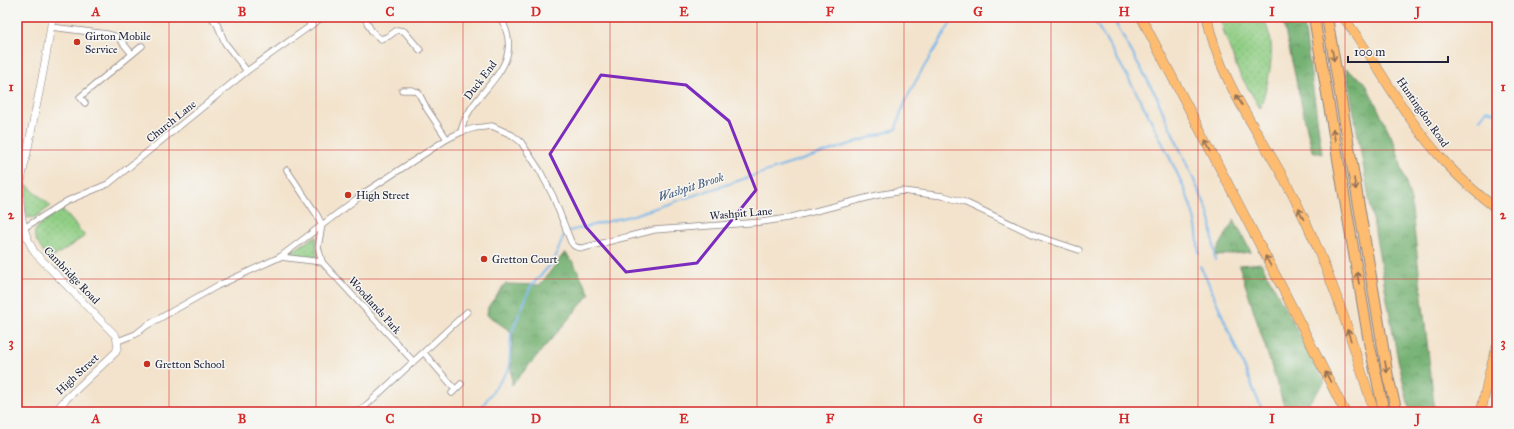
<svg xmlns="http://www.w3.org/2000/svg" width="1514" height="429" viewBox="0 0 1514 429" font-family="'IM FELL Great Primer',serif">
  <defs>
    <pattern id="green-dots" width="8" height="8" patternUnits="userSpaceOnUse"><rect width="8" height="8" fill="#90ce84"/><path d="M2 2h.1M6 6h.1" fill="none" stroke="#7cb173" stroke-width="1.8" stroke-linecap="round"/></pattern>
    <pattern id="forest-crowns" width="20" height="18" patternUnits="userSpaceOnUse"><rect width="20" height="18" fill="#74b172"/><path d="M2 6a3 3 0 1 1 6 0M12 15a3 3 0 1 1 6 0" fill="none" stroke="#5f905f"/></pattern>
  </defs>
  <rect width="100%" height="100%" fill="#f6f6f2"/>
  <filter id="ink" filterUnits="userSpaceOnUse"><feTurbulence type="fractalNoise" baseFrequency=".025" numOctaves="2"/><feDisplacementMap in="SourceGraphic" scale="8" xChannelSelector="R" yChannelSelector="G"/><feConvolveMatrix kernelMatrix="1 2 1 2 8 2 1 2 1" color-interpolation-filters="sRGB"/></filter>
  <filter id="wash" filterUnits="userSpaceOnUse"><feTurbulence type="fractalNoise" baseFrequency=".012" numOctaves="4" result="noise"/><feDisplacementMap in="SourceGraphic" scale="16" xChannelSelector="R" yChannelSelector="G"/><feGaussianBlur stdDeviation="0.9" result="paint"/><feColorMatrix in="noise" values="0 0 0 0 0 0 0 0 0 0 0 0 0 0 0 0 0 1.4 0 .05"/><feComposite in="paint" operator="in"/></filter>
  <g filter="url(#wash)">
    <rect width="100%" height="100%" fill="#f3e3cc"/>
    <g fill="url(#green-dots)" stroke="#597860">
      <path d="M1220 17 1264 18C1266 26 1270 34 1271 42 1273 64 1267 88 1260 108L1239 73 1224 33Z"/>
      <polygon points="27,185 51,206 36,217 27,218 25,202"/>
      <path d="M59 210H63L85 236 49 260C27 229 30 232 59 210Z"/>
      <polygon points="316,236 317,260 286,255"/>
    </g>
    <g fill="url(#forest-crowns)" stroke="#4b6a56">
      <polygon points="1282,17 1303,17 1322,154 1312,151"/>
      <polygon points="1346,69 1365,82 1395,144 1411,201 1435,412 1410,412 1397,355"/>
      <polygon points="1234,220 1251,252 1214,256"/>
      <polygon points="565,252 574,264 590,294 512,385 511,365 513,333 487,315 488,307 505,284 540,285"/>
      <polygon points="1261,263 1325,382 1302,412 1286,412 1239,265"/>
    </g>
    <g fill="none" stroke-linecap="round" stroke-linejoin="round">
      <g stroke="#76b7eb" stroke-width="2">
        <path d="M1092 17C1117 57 1140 97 1161 140 1174 167 1194 203 1197 233 1198 240 1198 247 1199 254"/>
        <polyline points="1112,17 1158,99 1159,103 1207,209 1211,223 1215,260"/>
        <polyline points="1480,119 1487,110 1497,113"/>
        <polyline points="1200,266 1209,284 1263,412"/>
        <path d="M478 412 509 369 511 334 531 286 554 261 565 232 634 215 896 129C906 88 934 54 954 17"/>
      </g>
    </g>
  </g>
  <g filter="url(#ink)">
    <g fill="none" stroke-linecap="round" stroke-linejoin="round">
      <defs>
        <g id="minor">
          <polyline points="211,17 217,24 225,43 247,71"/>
          <polyline points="305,17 311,25"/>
          <path d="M365 17C368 27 372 34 381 39L389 36 397 30 404 31 420 50"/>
          <polyline points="51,27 107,34 118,37 132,54"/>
          <polyline points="402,90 412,90 418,92 427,109 447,139"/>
          <polyline points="85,103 80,97 142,46"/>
          <path d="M461 132C469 89 531 69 500 17"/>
          <polyline points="287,170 317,215 322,225 318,247 322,262 413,361"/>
          <polyline points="24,228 67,201 108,184 247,71 323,17"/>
          <polyline points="280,257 322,262"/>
          <path d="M118 341 136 334 146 326 217 286 280 257 367 191 447 139 461 132 475 128 492 126 512 135 521 142 540 171 553 196 571 242C574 247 577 248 583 248L654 230 762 222 788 218 878 195 902 191 943 196 964 202 1037 236 1079 250"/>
          <polyline points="424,353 455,389"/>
          <polyline points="452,393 461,384"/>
          <polyline points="359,412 467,312"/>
        </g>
        <path id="tertiary" d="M52 17C47 59 37 101 29 143 26 159 21 176 20 191 19 213 24 235 35 253L116 336 118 346 116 352 65 400 55 412"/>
        <path id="primary" d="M1343 17C1367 48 1385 82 1407 114 1433 152 1460 181 1497 209"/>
        <g id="trunk">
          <polyline points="1141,17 1288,299 1345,412"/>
          <path d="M1207 17C1219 82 1259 131 1289 188 1327 259 1351 336 1374 412"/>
          <polyline points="1481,412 1490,370 1497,347"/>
        </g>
        <g id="motorway">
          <polyline points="1314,17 1369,342 1384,412"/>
          <polyline points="1327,17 1388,377 1397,412"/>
        </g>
      </defs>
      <use href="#minor" stroke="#8a8284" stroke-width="7"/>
      <use href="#tertiary" stroke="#8a8284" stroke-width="8"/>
      <use href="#primary" stroke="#8a8284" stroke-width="10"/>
      <use href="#trunk" stroke="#8a8284" stroke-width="10"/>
      <use href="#motorway" stroke="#8a8284" stroke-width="12"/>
      <use href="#minor" stroke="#fff" stroke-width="5.5"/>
      <use href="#tertiary" stroke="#fff" stroke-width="7"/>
      <use href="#primary" stroke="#febc70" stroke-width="9"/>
      <use href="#trunk" stroke="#febc70" stroke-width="9"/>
      <use href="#motorway" stroke="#febc70" stroke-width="10"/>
    </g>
    <defs><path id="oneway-shaft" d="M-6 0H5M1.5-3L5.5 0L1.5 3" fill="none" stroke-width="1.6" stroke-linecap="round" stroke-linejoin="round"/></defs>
    <g stroke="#906f56">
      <use href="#oneway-shaft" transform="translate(1333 55) rotate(80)"/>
      <use href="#oneway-shaft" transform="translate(1239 100) rotate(-121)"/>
      <use href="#oneway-shaft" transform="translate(1334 135) rotate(-100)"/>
      <use href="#oneway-shaft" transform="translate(1208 146) rotate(-118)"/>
      <use href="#oneway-shaft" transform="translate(1355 184) rotate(80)"/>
      <use href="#oneway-shaft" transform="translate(1301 214) rotate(-115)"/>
      <use href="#oneway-shaft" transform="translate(1268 261) rotate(-118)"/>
      <use href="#oneway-shaft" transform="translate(1358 278) rotate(-100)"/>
      <use href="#oneway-shaft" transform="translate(1349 335) rotate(-108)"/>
      <use href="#oneway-shaft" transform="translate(1386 367) rotate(80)"/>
      <use href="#oneway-shaft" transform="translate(1328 377) rotate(-117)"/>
    </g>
  </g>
  <path fill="none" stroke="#7b2cbf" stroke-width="3" stroke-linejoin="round" d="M601 75 686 85 729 121 756 190 697 263 626 272 586 227 550 154Z"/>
  <path fill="none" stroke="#d62828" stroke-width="1" stroke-opacity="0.55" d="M169 17V412M316 17V412M463 17V412M610 17V412M757 17V412M904 17V412M1051 17V412M1198 17V412M1345 17V412M17 150H1497M17 279H1497"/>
  <g fill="#c8321e" stroke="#f6f6f2" stroke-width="1.5">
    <circle cx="77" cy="42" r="4"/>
    <circle cx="348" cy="195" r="4"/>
    <circle cx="484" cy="259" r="4"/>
    <circle cx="147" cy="364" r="4"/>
  </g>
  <g text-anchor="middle" stroke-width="3" stroke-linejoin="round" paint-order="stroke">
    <g font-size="11" fill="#22223b" stroke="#f6f6f2" text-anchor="start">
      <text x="85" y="40">Girton Mobile<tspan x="85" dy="13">Service</tspan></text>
      <text x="356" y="199">High Street</text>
      <text x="492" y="263">Gretton Court</text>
      <text x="155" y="368">Gretton School</text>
    </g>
    <g font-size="11" fill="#22223b" stroke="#f6f6f2">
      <text transform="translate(480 80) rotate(-53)" y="4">Duck End</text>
      <text transform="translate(1423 112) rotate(55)" y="4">Huntingdon Road</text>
      <text transform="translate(171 121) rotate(-39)" y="4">Church Lane</text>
      <text transform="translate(741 213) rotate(-5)" y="4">Washpit Lane</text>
      <text transform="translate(72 275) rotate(46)" y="4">Cambridge Road</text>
      <text transform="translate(375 305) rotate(48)" y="4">Woodlands Park</text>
      <text transform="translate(77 374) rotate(-43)" y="4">High Street</text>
    </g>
    <g font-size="12" font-style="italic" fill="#3f5679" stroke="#f6f6f2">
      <text transform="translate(691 187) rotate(-18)" y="4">Washpit Brook</text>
    </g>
  </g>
  <rect width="1514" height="429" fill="none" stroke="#f6f6f2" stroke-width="44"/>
  <path d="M1348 56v6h100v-6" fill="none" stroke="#22223b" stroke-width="2"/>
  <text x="1354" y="56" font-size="12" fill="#22223b" stroke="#f6f6f2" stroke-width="3" paint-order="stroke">100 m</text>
  <rect x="22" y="22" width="1470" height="385" fill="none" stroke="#d62828" stroke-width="1.5"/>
  <g font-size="13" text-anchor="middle" font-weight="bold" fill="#d62828">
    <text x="96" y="16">A</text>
    <text x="242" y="16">B</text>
    <text x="390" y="16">C</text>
    <text x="536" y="16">D</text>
    <text x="684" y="16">E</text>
    <text x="830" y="16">F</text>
    <text x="978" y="16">G</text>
    <text x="1124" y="16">H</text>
    <text x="1272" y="16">I</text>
    <text x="1418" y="16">J</text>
    <text x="11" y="91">1</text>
    <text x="1503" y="91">1</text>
    <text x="11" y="219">2</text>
    <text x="1503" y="219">2</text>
    <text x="11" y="347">3</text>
    <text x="1503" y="347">3</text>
    <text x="96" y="423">A</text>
    <text x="242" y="423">B</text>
    <text x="390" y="423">C</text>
    <text x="536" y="423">D</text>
    <text x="684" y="423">E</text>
    <text x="830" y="423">F</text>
    <text x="978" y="423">G</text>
    <text x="1124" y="423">H</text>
    <text x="1272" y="423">I</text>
    <text x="1418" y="423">J</text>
  </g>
</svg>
